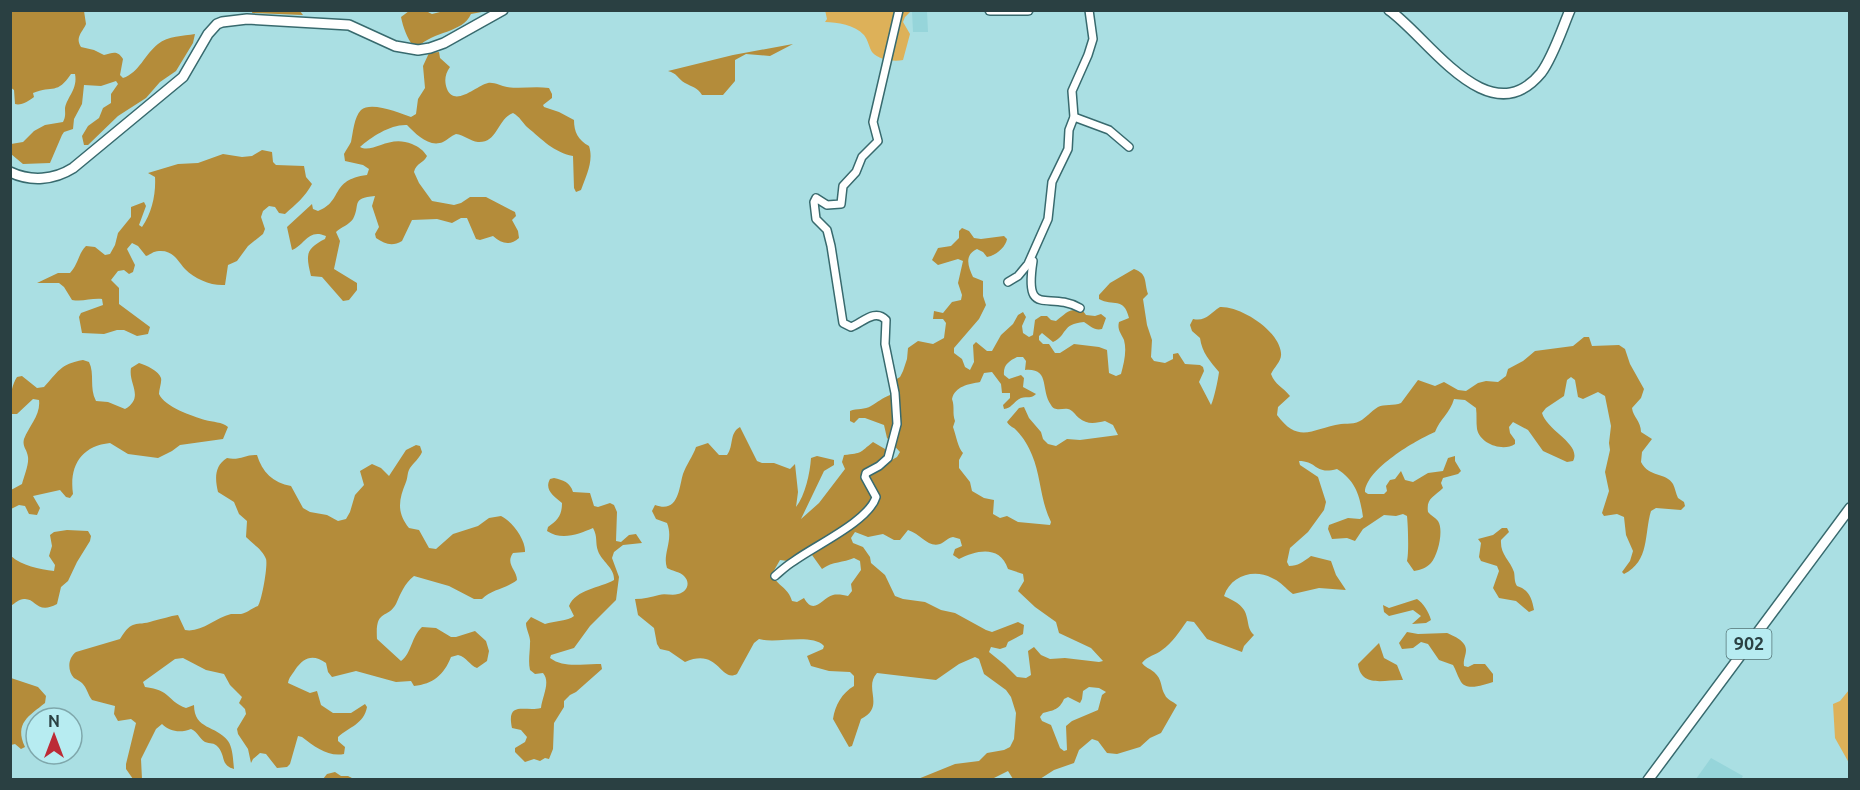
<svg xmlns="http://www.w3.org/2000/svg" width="1860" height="790" viewBox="0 0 1860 790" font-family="Ubuntu,sans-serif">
  <rect width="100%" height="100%" fill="#aadfe3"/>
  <g fill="#96d5da">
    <polygon points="912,11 927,11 928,32 913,32"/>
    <polygon points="1711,758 1743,776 1741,779 1696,779"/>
  </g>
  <g fill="#ddb159">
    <path d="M825 10 911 11 905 17 903 22 910 34 903 60C894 62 879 60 872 52 869 47 868 40 864 35 855 25 837 22 825 22L827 19Z"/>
    <polygon points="1849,690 1849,763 1835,738 1833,704 1840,701"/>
  </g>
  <g fill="#b48c3a" fill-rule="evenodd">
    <polygon points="253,10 300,11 303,15 252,13"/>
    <path d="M63 11H84L86 24C82 33 75 37 81 47L94 50 104 55C113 53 117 50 123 59L120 75 123 78C139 73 145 54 158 44 168 36 183 36 195 34L193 43 176 71 160 82 146 98 118 116 88 145H84L82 136 88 126 99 118 103 108 111 103V94L118 84 116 81 101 86 84 85 82 104 74 119 73 129 64 132 62 135 50 163 23 164 11 154V144L23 142 34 131 45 125 63 122C66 116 65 114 65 108 67 97 78 89 75 74H71C57 95 53 85 33 93L34 97C29 101 21 106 15 104L14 90 10 87 11 11Z"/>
    <path d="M409 11H426L432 14 444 11H487L471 14C463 33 433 31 418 47L413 46C407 38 403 27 401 17Z"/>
    <path d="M793 44 770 56 746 54 735 60V81L723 95H702C697 87 692 87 685 83 678 79 677 73 668 71L733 55Z"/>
    <path d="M439 52 440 58 450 67C445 74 444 81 447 89 455 108 477 85 488 83 494 82 501 86 507 87 521 89 534 86 549 88L552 94V98L543 105 544 107 559 112 574 120C574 132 578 140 589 146 594 161 586 176 581 190L576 192 574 188 573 156C553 152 543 140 527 127 522 122 520 117 513 113 497 119 498 143 478 142 470 141 464 135 456 134 451 136 447 140 443 142 429 148 416 134 407 125 391 124 371 137 360 147 373 154 389 134 412 144 419 147 423 150 427 156 424 163 416 163 414 172L419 183 432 201 454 205 461 203 470 197H486L515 212 516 216 512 220 518 231 519 238C510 246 502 244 493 236L480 240 476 239 467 218H461L452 223 437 219 412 220 402 241C392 247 385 244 376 238L375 234 379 227 372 206 375 196C350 198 361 205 353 219 349 225 341 227 336 232L340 241 334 269 357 283V290L349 300 343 301 322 277 311 276C306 255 305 249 325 239L326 236C308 228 305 245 292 250L287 227 312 204 313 209 318 211C344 201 329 180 367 175L369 169 363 165 345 161 344 154C346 150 349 146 351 142 353 133 354 117 361 110 371 101 400 113 411 117L416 114 418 99 425 88 423 66 429 53Z"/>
    <path d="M262 150 272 152 273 162 276 165 304 166 306 177 312 184C305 197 296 204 285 214L279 213 275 207 269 206 263 211 261 217 265 229 263 234 248 246 237 261 228 265 225 285C211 286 195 279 185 269 177 260 173 250 159 251 153 251 150 255 146 256L138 246 132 243 127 249 135 265 133 272 129 274 124 270 118 271 111 280 119 288V304L150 327 148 334 137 336 124 330H117L104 334 82 333 79 317 81 313 103 305 102 299C91 298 83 302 72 300L64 287 59 283H37L58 273H70C78 265 78 254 86 246L95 247 105 255 110 254 115 245 118 233 131 217V207L144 202 146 206 139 225 142 227C152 213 156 194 155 177L148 173 178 164 198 163 223 154 242 157 252 156Z"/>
    <path d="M962 228 969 231 974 238 981 239 1004 236 1007 239C1006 247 995 256 987 257L983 252 977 249C964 255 968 266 973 277L983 281V296L986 305 979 319 954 348V353L962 359 965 367 970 370 974 362 973 345 976 342 987 351H992L1001 335 1013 324 1018 315 1023 312 1026 317 1022 326 1023 333 1029 337 1033 335 1035 320 1041 316H1047L1051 320 1056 321C1067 313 1068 308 1083 311L1086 315 1095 316 1101 314 1106 318 1102 329C1095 331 1090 326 1084 322 1061 324 1068 335 1053 342L1042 333 1039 336V340L1043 344H1049L1055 353H1060L1074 344 1099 347 1107 350 1109 373 1116 376 1121 374C1124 363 1127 351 1124 340 1121 333 1117 330 1119 322L1129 318C1124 296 1113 307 1099 299V295L1110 283 1134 269C1148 274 1144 282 1148 294L1143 299 1147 325 1152 340 1151 357 1154 361 1165 363 1173 359V354L1178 353 1185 364 1200 365 1203 367 1204 371 1199 382 1211 405C1214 399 1218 380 1219 372 1210 361 1202 353 1200 338L1192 331 1190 325 1193 319C1206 322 1210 313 1220 307 1240 306 1279 330 1281 353 1282 361 1274 367 1271 374 1275 385 1283 387 1290 396L1278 407 1277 415C1299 445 1313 428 1341 424 1348 423 1353 425 1360 421 1366 418 1371 411 1378 407 1384 404 1394 406 1401 403L1418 380 1435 386 1444 382 1458 390 1466 391 1478 383 1486 381 1498 382 1506 376 1508 369 1523 361 1535 351 1573 346 1584 337H1589L1592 346 1619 345 1625 349 1630 364 1644 389 1641 398 1632 408C1633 417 1641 421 1641 432L1652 439 1642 452 1641 462C1649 478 1666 472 1673 484 1675 488 1676 494 1678 498L1684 502 1685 506 1681 510 1656 508 1651 511C1644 534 1650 561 1624 574L1622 572 1630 561 1633 551 1626 535 1624 517 1617 514 1604 516 1602 513 1609 491 1605 472 1610 450 1609 443 1611 426 1605 396 1598 392 1583 399 1578 397 1575 380 1571 377 1567 380 1564 396 1546 408 1542 413C1547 431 1582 444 1573 461L1567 462 1543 451 1528 430 1513 422 1509 427 1510 433 1515 440V444C1503 452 1480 444 1477 429 1476 422 1477 415 1476 408L1465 400 1454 399C1450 413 1440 419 1435 432 1416 440 1366 469 1365 492L1368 494H1384L1387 491 1386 486 1390 480 1395 479 1401 471 1405 480 1413 482 1428 473 1443 471 1448 458 1455 456V461L1461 471 1458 474 1443 478 1441 483 1443 488C1434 497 1426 498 1428 512 1431 516 1435 517 1438 521 1444 530 1438 555 1431 563 1426 568 1421 570 1414 571L1407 561C1409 553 1408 525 1407 516L1403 514 1396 516 1384 515 1363 529 1355 541 1347 538 1332 539 1328 529 1329 525 1348 518 1360 519 1363 517C1360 496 1356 481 1337 469 1314 475 1318 461 1299 461L1300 465 1318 477 1326 502 1324 510 1308 532 1290 548 1287 562 1289 566C1298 566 1303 562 1311 556L1331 561 1336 575 1346 590 1319 588 1293 594C1286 589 1281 582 1274 579 1255 568 1231 575 1224 596 1234 601 1245 605 1247 618 1249 626 1248 629 1254 635L1244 646 1242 652 1207 639 1194 622 1187 621C1180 631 1172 643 1162 650 1156 655 1147 656 1142 663 1146 668 1149 668 1154 672 1163 680 1160 687 1165 695 1167 700 1173 701 1177 705L1161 733 1150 738 1140 747 1117 754 1107 753 1098 741 1092 739 1079 750 1074 763 1054 770 1040 779H1013L1008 771 992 779H918L955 764 979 761 987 753 1004 750 1010 747 1014 739 1016 713 1011 697 1006 690 984 674 979 659 975 657 959 664 936 680 877 673C863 688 886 707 861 719L852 746 849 747 833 719C835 705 842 693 854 686V676L850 672 829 671 811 666 807 656 823 649 824 646C812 633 776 644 759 639L754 643 737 674C720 683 719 647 685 662L669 651 660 649 657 644 654 628 638 615 635 599C644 599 651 597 659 595 665 593 672 596 678 594 687 592 691 583 684 576 681 572 672 571 667 568 662 554 674 540 667 523L656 519 652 511 655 505C679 514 679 487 683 474 686 465 693 456 696 447L708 443 719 455H727C734 446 729 433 740 427L757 461 762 463H774L790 469 795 464 798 492 796 507C805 496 810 473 811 458L817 456 834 460V465L824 471 801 519 819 503 845 469 842 462 844 455C863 453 859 453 873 442L885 449 886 459 890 461 897 457 900 452 887 438 884 425 865 418H859L854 423 850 421V411C857 408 865 410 871 406 878 402 882 398 890 395L895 380 900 377 903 371 907 359 908 348 918 341 933 344 944 338 946 323 943 319H933L934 311 943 313 952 302 961 300 962 295 958 283 963 261 958 259 938 265 932 260 938 248 951 246 959 238V231ZM1017 357H1023L1026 361 1025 370C1051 368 1040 390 1051 405 1055 412 1062 408 1068 409 1073 410 1075 415 1079 418 1087 425 1096 423 1105 421L1113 425 1118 435 1080 440 1067 439 1056 446 1048 444 1043 439 1041 432 1029 418 1024 407 1019 408 1007 422C1010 427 1014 427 1017 431 1023 437 1029 447 1032 455 1041 476 1040 500 1051 522L1050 525 1018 522 1007 516 1000 518 993 514 994 500 984 498 972 491 970 482 959 468V460L963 453C958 448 956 435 953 427L955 421C952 413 955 407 952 399 955 386 969 384 980 382L984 373 992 372 1001 384 1002 393H1010V398L1003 405 1004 409C1012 408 1014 401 1021 398 1028 396 1031 399 1036 394L1023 387 1024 378 1021 375 1009 379 1004 375C1003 365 1009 361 1017 357ZM908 530C921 534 928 548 940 544 945 542 947 538 953 537L960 539 962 546 955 549 953 555 959 559C977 550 1000 545 1008 569L1023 574 1024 581 1018 591 1035 607 1056 622 1059 633 1091 648 1103 661 1099 662 1065 658 1050 659 1041 655 1034 647 1028 651 1031 675 1026 678 1017 677 1005 665 989 652 991 647 1000 649 1006 647 1008 642 1023 634 1024 625 1018 622 992 632 986 630 955 613 941 610 925 602 903 599 895 596 885 575 871 563 870 557 863 547 853 543 851 538 855 532 868 537 883 534 894 540H900ZM807 554 812 555 822 569C833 561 843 563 854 558L860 561 861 570 851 584 852 591 848 596C844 595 837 594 833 595 822 598 814 616 804 598L797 602 792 601C788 587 777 586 772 574L780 560 788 561ZM1089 687 1099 688 1106 692 1102 695 1098 710 1072 721 1066 726 1067 750 1064 751 1060 748 1051 725 1042 721 1040 717 1043 713C1054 710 1059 710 1064 699L1068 697 1080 703 1082 699 1083 691Z"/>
    <path d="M83 360 89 362C95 374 89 388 96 401L108 402 125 409C145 397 128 384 131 368L139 363C146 365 159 371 161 378 162 382 159 389 159 394 165 407 192 416 205 420 213 422 222 422 228 427L223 439 180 445 172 451 158 458 128 454 110 443C81 446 69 466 73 494L70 498 66 497 60 490 33 496 40 508 37 515 29 514 25 506 19 505 11 509V490L22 484C24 476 29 465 28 457 27 449 22 447 24 439 29 426 41 415 39 400L33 399 17 414H11C10 401 10 388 17 377L22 376 37 388 44 387C58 372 60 364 83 360Z"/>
    <path d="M416 445 420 446 422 452C419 459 414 462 410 468 407 473 408 477 406 482 399 499 396 512 409 528L419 530 429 548 436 549 453 534 478 526 489 518 501 516C512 521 526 540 525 552L513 553C505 564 517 570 517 580 506 589 492 589 482 599H474L449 586 414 576C404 584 401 593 396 604 387 620 375 608 377 639L401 661C412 653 411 637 422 627L436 628 451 637H456L475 631 486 641 489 651 487 661 477 668C469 665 467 657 458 655L451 657C444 675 433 684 414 686L411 681 396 682 356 671 332 677 328 672 326 663C313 654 304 657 295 670 292 675 289 677 288 683L310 693 317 691 321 705 333 713H351L365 704 367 707C364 724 349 727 338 737V741L345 747 344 754C328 757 315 747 302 737L298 736 290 764 287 767 277 768 266 754 260 753 253 759 251 763 248 749 238 734 237 729 246 714 245 709 239 703 242 697 230 685 224 674 206 670 183 658 175 659 143 682 145 687C171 690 167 701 186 708L194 705C194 730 216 725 228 741 233 748 233 760 234 769 220 765 226 756 218 747 214 742 210 744 205 742 199 738 198 732 191 729 181 733 170 732 162 724L156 729 141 759 142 779H133L126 769V764L136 723 131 719 118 721 114 714 115 706 92 700C88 695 87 688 82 683 80 681 77 680 74 678 67 670 68 658 76 652L120 639C133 618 135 627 153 621 162 619 170 616 178 615L185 630C201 633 215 618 231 614 234 614 237 614 241 614 247 613 252 608 258 606 262 600 268 565 266 559 263 550 253 544 246 537L247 521 239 514 234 502 218 492C215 479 214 466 227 458 239 461 246 454 257 455 262 472 273 483 291 486L303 508 310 512 327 515 338 521 346 519 350 512 355 495 364 485 360 471 372 464 381 468 389 476 406 450Z"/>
    <path d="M554 478C563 480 570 482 573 492L590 493 594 506 598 507 610 503 614 505 617 512 616 541 621 542 629 535 636 534 642 543 623 545 614 552 612 558 619 577 616 600 590 626 574 648 551 655 550 658C565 669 584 663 601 664L602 669 576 692 570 695 564 701V707L554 723 553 749 549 759 545 758 540 761 534 759 525 762 515 752V748L525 742 527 737 521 730 512 728C506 700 525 712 541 708 542 697 551 682 543 673L535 674 530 670C528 661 530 652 530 643 531 637 526 630 526 623L531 617 545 624C554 621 568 621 574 616L569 606C576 589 600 588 614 580 615 568 602 562 598 551 595 543 598 537 593 528 579 534 562 541 547 531L548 527C558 520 562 515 562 503 554 496 544 490 550 479Z"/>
    <path d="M1502 528H1507L1509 532 1501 540C1500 555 1510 560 1514 572 1515 577 1514 581 1517 586 1528 589 1532 598 1534 610L1529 612 1516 601 1499 598 1493 588 1499 571 1497 566 1481 561 1479 557 1481 543 1478 539 1493 535Z"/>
    <path d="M67 530 88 531 91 536 90 541 77 562 68 581 61 587 57 604C37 615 36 598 24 599 19 599 15 603 11 606V556C22 566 39 569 54 571L55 565 49 556 52 546 50 535 54 532Z"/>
    <path d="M1417 599C1423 603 1429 612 1431 620L1426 623 1412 624 1421 616 1413 610 1389 616 1384 612 1383 605 1389 608Z"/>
    <path d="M1407 632 1418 634 1447 633C1454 636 1466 641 1466 650 1466 656 1463 659 1464 666L1468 667 1474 664H1485L1493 674V682C1483 685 1465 692 1460 680 1457 675 1456 670 1453 665L1439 660 1428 644 1421 642 1413 648 1402 649 1399 643Z"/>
    <path d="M1379 643 1384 658 1397 665 1403 680C1387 679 1361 689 1358 664Z"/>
    <path d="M11 678 38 687 46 696 45 703C29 716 14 723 25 747L21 749 15 744 11 745Z"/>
    <polygon points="335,772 341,776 348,776 354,779 323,779 327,774"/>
  </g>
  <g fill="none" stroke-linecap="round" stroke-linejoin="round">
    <defs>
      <g id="minor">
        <polyline points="1074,117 1109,130 1129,147"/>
        <path d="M1033 261C1024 320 1048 290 1080 308"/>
        <polyline points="1008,282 1018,276 1028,264 1048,219 1052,182 1068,149 1069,130 1074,117 1072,91 1088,55 1093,39 1089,10"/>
        <path d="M775 576C781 571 787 565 794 561 814 546 869 521 876 497L865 477 866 473 879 466 888 458 897 424 895 393 885 344 886 320C875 308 862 323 851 327L843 323 831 246 827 230 816 219 814 202 816 198 827 205 841 204 843 186 856 172 862 157 878 141 873 122 899 10"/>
      </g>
      <g id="highway">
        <polyline points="990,10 1028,10"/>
        <path d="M1389 10C1428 37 1489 136 1541 73 1553 57 1562 29 1570 10"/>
        <path d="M10 172C31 182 54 180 73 168L183 77 208 34 217 24 222 22 247 19 349 25 395 46 418 50 430 48 444 43 503 10"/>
        <polyline points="1648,780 1850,508"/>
      </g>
    </defs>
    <use href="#minor" stroke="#386a6e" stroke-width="10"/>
    <use href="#highway" stroke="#386a6e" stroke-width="12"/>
    <use href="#minor" stroke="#fff" stroke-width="7"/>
    <use href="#highway" stroke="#fff" stroke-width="9"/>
  </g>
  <g text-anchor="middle" stroke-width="4.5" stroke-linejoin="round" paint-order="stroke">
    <rect fill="#b7ecf1" stroke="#547476" stroke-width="1.5" x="1726.5" y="629" width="45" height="30" rx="4.5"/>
    <g font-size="18" font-weight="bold" fill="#2a4042">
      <text x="1749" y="650">902</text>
    </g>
  </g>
  <rect width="1860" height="790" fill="none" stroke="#2a4042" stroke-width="24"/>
  <g transform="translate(54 736)"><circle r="28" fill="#b7ecf1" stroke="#7fa7ab" stroke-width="1.5"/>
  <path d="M0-4.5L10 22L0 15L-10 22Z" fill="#bc2b36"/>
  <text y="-9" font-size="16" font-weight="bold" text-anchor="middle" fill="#2a4042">N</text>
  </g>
</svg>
